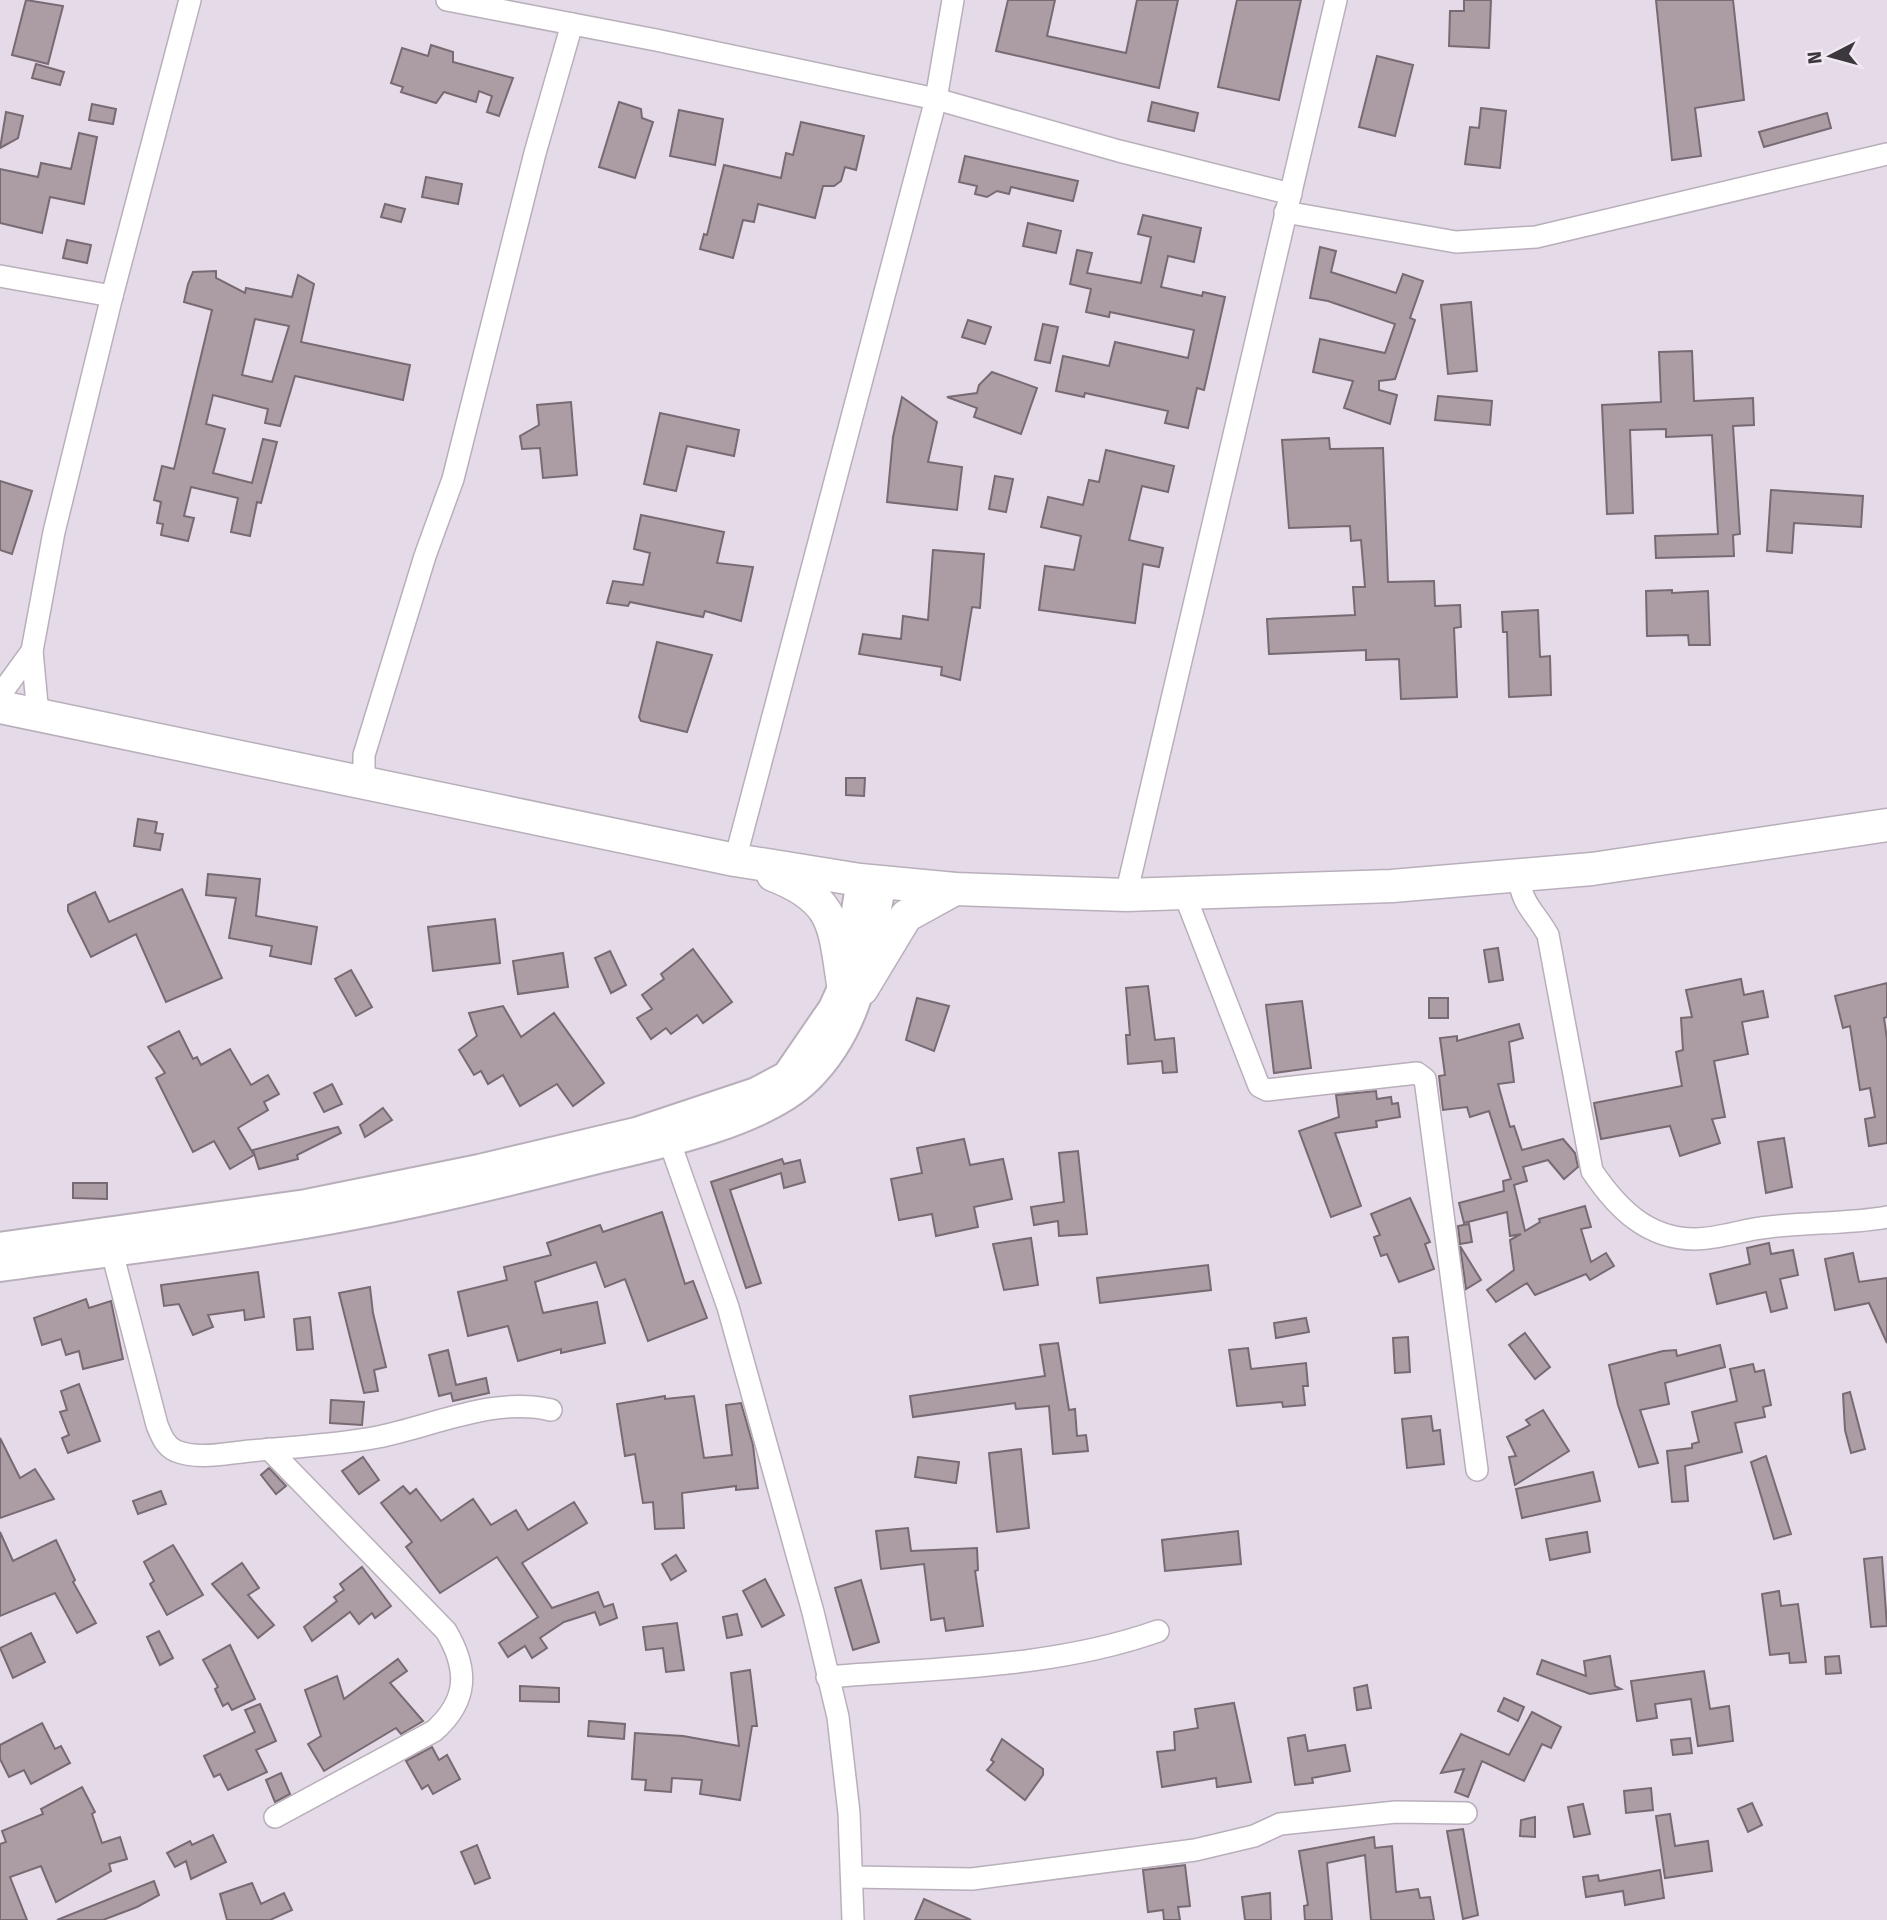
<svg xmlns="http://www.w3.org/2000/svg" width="1887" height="1920" viewBox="0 0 1887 1920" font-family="'Fira Sans',sans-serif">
  <rect width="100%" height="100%" fill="#e5dae7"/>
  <g fill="#ac9da5" stroke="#786a72" stroke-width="2" fill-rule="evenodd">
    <polygon points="26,0 63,6 48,64 12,55"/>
    <polygon points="1008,0 1055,0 1047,36 1126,53 1137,0 1178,0 1159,88 996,51"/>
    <polygon points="1237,0 1301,0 1279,100 1218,87"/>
    <polygon points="1464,0 1491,0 1489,48 1449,46 1450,11 1464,11"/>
    <polygon points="1656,0 1733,0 1744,100 1695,108 1701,156 1672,160"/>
    <polygon points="431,45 453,52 453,62 513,78 499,116 487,112 492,96 479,91 476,102 444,92 436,103 401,92 403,87 391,83 402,48 428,56"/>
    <polygon points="1377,56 1413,65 1395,136 1359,127"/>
    <polygon points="36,64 64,72 60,85 32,78"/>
    <polygon points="619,102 641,109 642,118 653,122 635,178 599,167"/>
    <polygon points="1152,102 1198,113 1194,131 1148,121"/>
    <polygon points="92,104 116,109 113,124 89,120"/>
    <polygon points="1481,108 1506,111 1500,168 1465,164 1470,127 1479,128"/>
    <polygon points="679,110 723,119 715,165 670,156"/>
    <polygon points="6,112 23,116 18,138 0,148"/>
    <polygon points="1827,113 1831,128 1764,147 1759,132"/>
    <polygon points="801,122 864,136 856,170 845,167 841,181 834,186 823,186 815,218 758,204 754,222 743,220 733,258 700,249 704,234 707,235 724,165 781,178 786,153 793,155"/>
    <polygon points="79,133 97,137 84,204 50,197 42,233 0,223 0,169 38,177 41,163 71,169"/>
    <polygon points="965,156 1078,181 1073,201 1011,187 1009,194 997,191 987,197 975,194 977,186 959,182"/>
    <polygon points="426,177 462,184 458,204 422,197"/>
    <polygon points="385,204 405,209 401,222 381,217"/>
    <polygon points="1143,215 1201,228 1194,262 1168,256 1161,287 1202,296 1203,292 1225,297 1204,390 1197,388 1188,428 1165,423 1168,411 1085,393 1084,397 1056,391 1063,356 1109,366 1115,342 1188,358 1194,330 1110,312 1109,317 1086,312 1091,289 1070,284 1077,250 1092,253 1087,273 1141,283 1151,237 1138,234"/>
    <polygon points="1028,223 1061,231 1056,253 1023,246"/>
    <polygon points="67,240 91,245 87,263 63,258"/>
    <polygon points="1320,247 1336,251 1331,272 1396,293 1403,274 1423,281 1410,318 1415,320 1395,379 1379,381 1379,390 1397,395 1390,424 1344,408 1353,381 1313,372 1320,339 1385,353 1395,324 1328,301 1310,298"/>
    <path d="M216 271V278L245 293 246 288 292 297 298 275 314 284 301 342 410 365 403 400 295 376 280 426 265 423 268 409 213 395 206 424 225 429 213 473 252 483 263 439 277 442 261 503 257 502 250 536 231 532 238 498 191 487 184 516 194 518 188 541 161 535 163 524 157 523 161 502 154 500 162 466 174 469 212 310 184 302 188 284 193 272ZM255 319 289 326 272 382 242 375Z"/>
    <polygon points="1471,302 1477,371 1448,374 1441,305"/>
    <polygon points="968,320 991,327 985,344 962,337"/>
    <polygon points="1043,324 1058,327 1050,363 1035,360"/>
    <polygon points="1692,351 1694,401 1753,398 1754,425 1733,426 1740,534 1733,535 1734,556 1656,558 1655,536 1718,534 1712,435 1666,437 1666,429 1630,430 1633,513 1607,514 1602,405 1661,402 1659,352"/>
    <polygon points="992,372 1037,388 1021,434 974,417 977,408 947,397 977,393 979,385"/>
    <polygon points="1438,396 1492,401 1490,425 1435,420"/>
    <polygon points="902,397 937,422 928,462 962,467 957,510 887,502 893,437"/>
    <polygon points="571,402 577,475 543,478 540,448 522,449 520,436 539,425 537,405"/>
    <polygon points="660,413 739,430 734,456 687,446 676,491 644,484"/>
    <polygon points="1329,438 1330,449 1383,448 1388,582 1434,581 1435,606 1460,605 1461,627 1454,628 1457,697 1401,699 1399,659 1366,660 1366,650 1269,654 1267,619 1355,615 1353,587 1365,587 1361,540 1351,541 1350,526 1289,528 1282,440"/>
    <polygon points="1106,450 1174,466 1168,492 1142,486 1129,540 1163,548 1159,567 1143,564 1135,623 1039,610 1045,566 1074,570 1081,536 1041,527 1048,497 1083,505 1089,480 1099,482"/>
    <polygon points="995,476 1013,479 1006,512 989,509"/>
    <polygon points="0,481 32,491 12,554 0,550"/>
    <polygon points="1771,490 1863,496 1861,527 1794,523 1792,553 1767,551"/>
    <polygon points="641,515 724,532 717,563 753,567 741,621 705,611 703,617 630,602 628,606 607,603 613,581 643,585 650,553 634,549"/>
    <polygon points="933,550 984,554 980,608 972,607 960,680 941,675 942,667 859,654 863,634 901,639 903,616 928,620"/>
    <polygon points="1672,590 1672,593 1708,591 1710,645 1689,645 1688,635 1647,636 1646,591"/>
    <polygon points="1538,610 1540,657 1550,656 1551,695 1509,697 1507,632 1503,632 1502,612"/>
    <polygon points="657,642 712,655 687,732 641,721 639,717"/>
    <polygon points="846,778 865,778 864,796 846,795"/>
    <polygon points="138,819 157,822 155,833 163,834 160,850 134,846"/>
    <polygon points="208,874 260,879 256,916 317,927 311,964 270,956 272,946 229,938 236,898 206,895"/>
    <polygon points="182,889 222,978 166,1002 136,934 91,957 68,911 68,905 95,892 109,922"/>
    <polygon points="495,919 500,963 433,971 428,927"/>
    <polygon points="1498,948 1503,980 1489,982 1484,950"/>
    <polygon points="693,949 732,1002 703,1023 697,1015 671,1034 666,1028 651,1039 637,1018 652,1009 642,995 664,979 661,974"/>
    <polygon points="610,951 626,985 611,993 595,958"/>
    <polygon points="563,953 568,987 518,994 513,961"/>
    <polygon points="351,970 372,1007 356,1016 335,979"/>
    <polygon points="1741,979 1744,995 1763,991 1768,1017 1742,1022 1748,1054 1714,1061 1725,1117 1712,1119 1720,1143 1680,1156 1670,1126 1601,1139 1594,1103 1682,1086 1676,1052 1683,1050 1681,1018 1692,1017 1686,990"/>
    <polygon points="1887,983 1887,1017 1884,1018 1887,1039 1887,1143 1869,1146 1865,1119 1875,1117 1870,1088 1860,1090 1850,1026 1843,1028 1835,996"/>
    <polygon points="1148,986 1155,1040 1174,1038 1177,1072 1163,1073 1162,1061 1128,1064 1126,1035 1130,1035 1126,988"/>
    <polygon points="917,998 949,1006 934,1051 906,1040"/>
    <rect x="1429" y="998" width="19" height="20"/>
    <polygon points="1302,1001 1311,1068 1274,1073 1266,1005"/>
    <polygon points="503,1006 521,1037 554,1013 604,1083 573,1106 557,1084 520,1106 503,1075 488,1084 481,1071 474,1075 459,1050 477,1036 469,1013"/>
    <polygon points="1519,1024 1523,1038 1509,1042 1514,1082 1498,1084 1510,1127 1514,1126 1522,1150 1563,1139 1575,1153 1578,1167 1564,1179 1548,1160 1523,1167 1527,1181 1514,1185 1525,1231 1540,1222 1539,1219 1585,1206 1591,1227 1581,1229 1591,1262 1606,1253 1614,1266 1590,1280 1586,1274 1535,1295 1527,1283 1496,1302 1487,1290 1514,1270 1510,1240 1521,1234 1510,1236 1507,1212 1464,1223 1459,1203 1504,1191 1503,1181 1511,1179 1489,1111 1470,1117 1467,1107 1443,1110 1439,1076 1445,1075 1440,1038 1457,1036 1457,1041"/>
    <polygon points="179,1031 193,1059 197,1057 201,1065 230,1049 251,1085 268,1075 279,1094 264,1102 268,1110 238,1128 254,1155 230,1169 214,1141 193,1152 156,1078 165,1073 148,1047"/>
    <polygon points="332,1084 342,1104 324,1112 314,1093"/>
    <polygon points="1376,1091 1377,1099 1391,1097 1392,1104 1398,1103 1400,1117 1376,1121 1377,1127 1335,1133 1361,1206 1331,1217 1299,1131 1339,1117 1336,1095"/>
    <polygon points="383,1108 392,1120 365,1137 360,1125"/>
    <polygon points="338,1127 341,1133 297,1155 298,1159 259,1169 253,1150"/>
    <polygon points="1784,1138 1792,1187 1766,1193 1758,1142"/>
    <polygon points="964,1139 970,1165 1003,1159 1012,1199 974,1207 978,1227 936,1236 932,1214 899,1220 891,1179 922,1173 917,1148"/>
    <polygon points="1078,1151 1087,1234 1059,1236 1058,1221 1034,1225 1031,1207 1064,1202 1059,1153"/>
    <polygon points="782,1159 784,1164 800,1160 805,1182 784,1188 781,1173 730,1190 761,1283 746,1288 711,1182"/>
    <polygon points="73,1183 107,1183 107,1199 73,1198"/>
    <polygon points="1410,1198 1430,1242 1425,1244 1434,1269 1399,1282 1387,1254 1381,1256 1374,1237 1380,1235 1371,1214"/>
    <polygon points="662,1212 685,1284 693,1281 707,1318 648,1341 625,1279 605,1287 596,1262 535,1282 543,1313 597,1302 605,1343 561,1353 561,1349 518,1361 508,1326 468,1336 458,1292 507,1280 504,1267 551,1255 547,1243 600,1225 603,1232"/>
    <polygon points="1469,1224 1472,1242 1460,1244 1458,1226"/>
    <polygon points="1031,1238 1038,1285 1004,1290 993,1244"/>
    <polygon points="1769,1243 1771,1254 1793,1250 1798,1275 1780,1279 1787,1308 1771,1312 1766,1292 1717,1304 1710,1274 1750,1264 1747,1248"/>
    <polygon points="1460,1246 1481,1280 1466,1289"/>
    <polygon points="1853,1253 1859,1282 1887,1278 1887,1343 1869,1303 1835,1310 1825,1259"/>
    <polygon points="1208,1265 1211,1290 1100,1303 1097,1278"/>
    <polygon points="258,1272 264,1317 245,1320 244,1310 208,1315 213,1327 193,1335 179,1304 164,1306 161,1285"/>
    <polygon points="370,1287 373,1313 386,1367 374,1370 378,1391 364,1393 339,1293"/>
    <polygon points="86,1299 89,1308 111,1301 123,1359 83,1369 79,1351 66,1355 61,1339 42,1345 34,1318"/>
    <polygon points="310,1317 313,1349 297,1350 294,1319"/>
    <polygon points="1306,1318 1309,1332 1276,1338 1274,1323"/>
    <polygon points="1525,1333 1550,1367 1535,1379 1509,1345"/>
    <polygon points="1408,1337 1410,1372 1395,1373 1393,1338"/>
    <polygon points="1058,1343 1069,1410 1075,1409 1077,1436 1086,1435 1088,1451 1053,1454 1049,1406 1016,1409 1015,1403 913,1417 910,1396 1045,1376 1040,1345"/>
    <polygon points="1720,1345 1725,1367 1665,1383 1669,1404 1640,1410 1658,1463 1639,1467 1618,1405 1609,1365 1663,1351 1676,1350 1677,1356"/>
    <polygon points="1248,1348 1251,1369 1306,1363 1308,1386 1303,1386 1305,1405 1283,1407 1282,1402 1237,1406 1229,1350"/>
    <polygon points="448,1350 456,1385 486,1378 489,1393 453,1401 451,1393 439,1396 429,1355"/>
    <polygon points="1753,1364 1755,1372 1764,1370 1771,1405 1763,1407 1765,1417 1735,1423 1742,1452 1685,1466 1688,1501 1672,1502 1667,1451 1692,1448 1692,1444 1699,1442 1692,1412 1737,1401 1730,1369"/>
    <polygon points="79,1384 100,1441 68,1453 62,1438 69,1435 60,1412 67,1410 61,1391"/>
    <polygon points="1850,1392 1865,1449 1851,1453 1845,1430 1843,1394"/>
    <polygon points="665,1396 665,1399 694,1396 704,1458 732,1455 726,1405 741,1403 753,1445 758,1488 736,1490 736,1486 682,1493 684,1528 655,1529 653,1502 643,1503 635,1454 625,1456 617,1404"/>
    <polygon points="331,1400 364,1402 362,1425 330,1423"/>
    <polygon points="1543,1410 1569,1451 1515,1485 1509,1457 1516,1456 1507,1437 1530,1425 1526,1420"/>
    <polygon points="1431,1416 1433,1431 1440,1430 1444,1464 1407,1468 1402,1419"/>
    <polygon points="0,1438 20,1478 35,1469 54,1499 0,1518"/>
    <polygon points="1021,1449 1029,1528 997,1532 989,1453"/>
    <polygon points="1766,1456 1791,1534 1774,1539 1751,1462"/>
    <polygon points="363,1457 379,1480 359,1494 342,1471"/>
    <polygon points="918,1457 959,1462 956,1483 915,1477"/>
    <polygon points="269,1468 286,1486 276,1494 261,1475"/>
    <polygon points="1593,1472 1600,1501 1522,1518 1516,1489"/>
    <polygon points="403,1486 410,1494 416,1489 441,1521 473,1499 491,1525 516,1510 528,1530 574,1502 587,1523 522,1563 552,1608 598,1592 604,1607 613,1604 617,1618 600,1625 595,1612 564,1622 540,1638 547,1648 532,1658 525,1646 508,1657 499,1643 538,1617 497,1557 440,1593 406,1547 412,1542 381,1503"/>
    <polygon points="161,1491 166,1504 138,1514 133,1501"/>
    <polygon points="908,1528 911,1551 977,1548 978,1570 975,1571 983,1626 946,1631 944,1618 931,1620 924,1564 881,1569 876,1531"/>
    <polygon points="1238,1531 1241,1564 1165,1571 1162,1540"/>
    <polygon points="0,1532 13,1561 56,1540 75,1580 73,1582 96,1623 77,1633 55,1593 0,1616"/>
    <polygon points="1587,1532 1590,1552 1550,1560 1546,1539"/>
    <polygon points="173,1545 203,1595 167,1615 150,1584 154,1581 144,1562"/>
    <polygon points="676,1555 686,1571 671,1580 662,1564"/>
    <polygon points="1882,1557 1887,1626 1871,1627 1864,1559"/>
    <polygon points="242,1563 259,1588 248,1595 274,1625 258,1638 212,1584"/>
    <polygon points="362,1567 391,1606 375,1618 372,1613 359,1624 350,1612 312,1641 304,1627 337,1601 334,1597 344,1590 340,1584"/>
    <polygon points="765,1579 784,1615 762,1627 743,1591"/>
    <polygon points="861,1580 879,1642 853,1650 835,1588"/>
    <polygon points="1779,1591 1781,1606 1798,1604 1806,1662 1790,1663 1789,1653 1770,1655 1762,1594"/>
    <polygon points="737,1614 742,1635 727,1638 723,1617"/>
    <polygon points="677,1623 684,1670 666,1672 663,1648 646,1650 643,1627"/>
    <polygon points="159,1631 173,1658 160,1665 147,1637"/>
    <polygon points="31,1633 45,1662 13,1678 0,1648"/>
    <polygon points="230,1645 255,1699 232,1710 228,1703 223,1706 215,1689 218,1687 203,1660"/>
    <polygon points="1610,1656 1615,1686 1621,1689 1590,1694 1537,1674 1542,1660 1586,1676 1584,1661"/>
    <polygon points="1839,1656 1841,1673 1826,1674 1825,1657"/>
    <polygon points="398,1659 407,1671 390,1683 423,1721 401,1734 396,1728 324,1771 308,1744 321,1736 305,1690 337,1676 344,1699"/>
    <polygon points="750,1670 757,1726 752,1726 740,1800 700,1794 702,1780 672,1778 671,1792 645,1790 646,1780 632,1779 635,1733 683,1736 739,1746 731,1673"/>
    <polygon points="1704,1671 1710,1709 1729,1706 1733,1741 1698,1746 1691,1699 1655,1704 1657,1718 1637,1721 1631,1681"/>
    <polygon points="1367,1685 1371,1708 1357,1710 1354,1688"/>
    <polygon points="520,1686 559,1688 559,1702 520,1701"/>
    <polygon points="1504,1698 1524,1707 1518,1721 1498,1711"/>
    <polygon points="1234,1703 1251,1782 1217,1787 1216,1778 1162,1787 1157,1752 1175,1750 1174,1732 1198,1728 1195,1709"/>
    <polygon points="260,1704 276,1741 256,1750 267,1772 228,1790 220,1774 214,1777 204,1756 255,1732 245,1710"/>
    <polygon points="1532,1712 1561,1727 1551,1748 1542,1744 1524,1781 1482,1761 1468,1797 1455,1792 1464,1769 1441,1773 1461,1734 1509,1755"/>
    <polygon points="589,1721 625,1724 624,1739 588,1736"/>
    <polygon points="42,1723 55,1749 61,1746 70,1763 31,1784 24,1770 9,1777 0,1759 0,1745"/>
    <polygon points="1305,1735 1308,1751 1345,1745 1350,1771 1312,1778 1313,1783 1295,1785 1288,1738"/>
    <polygon points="1690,1738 1692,1753 1673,1755 1671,1740"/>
    <polygon points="1002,1739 1043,1769 1043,1775 1025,1800 987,1770 994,1762 991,1760"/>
    <polygon points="432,1747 439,1760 447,1755 460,1779 433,1794 428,1785 422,1789 406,1761"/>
    <polygon points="281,1773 290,1794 275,1802 266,1780"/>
    <polygon points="82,1787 95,1812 92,1814 102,1843 120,1837 127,1859 109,1864 111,1871 56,1902 41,1866 10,1877 27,1920 0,1920 0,1844 6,1842 2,1831 43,1814 41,1809"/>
    <polygon points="1651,1788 1653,1810 1626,1813 1624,1791"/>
    <polygon points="1752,1803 1762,1825 1748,1832 1738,1809"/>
    <polygon points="1583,1804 1590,1834 1574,1837 1568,1807"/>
    <polygon points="1670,1814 1675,1846 1708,1841 1712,1871 1665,1878 1656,1816"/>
    <polygon points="1535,1817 1535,1837 1520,1836 1521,1820"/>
    <polygon points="1463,1829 1478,1915 1463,1919 1447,1831"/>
    <polygon points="213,1835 226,1862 191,1879 186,1861 175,1867 167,1853 190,1841 192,1845"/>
    <polygon points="1374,1837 1375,1848 1392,1846 1396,1892 1418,1889 1420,1898 1430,1897 1434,1920 1371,1920 1365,1855 1327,1863 1332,1920 1305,1920 1304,1906 1308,1905 1299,1851"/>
    <polygon points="477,1845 490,1878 475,1884 461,1852"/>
    <polygon points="1185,1865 1190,1906 1178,1907 1180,1920 1164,1920 1163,1910 1148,1912 1143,1870"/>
    <polygon points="1660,1870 1664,1898 1625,1905 1623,1891 1586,1897 1583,1877 1598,1875 1599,1881"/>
    <polygon points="154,1881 159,1895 137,1907 103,1920 57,1920"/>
    <polygon points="252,1883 261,1904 284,1893 292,1910 270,1920 227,1920 220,1894"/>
    <polygon points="1270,1893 1271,1920 1245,1920 1242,1897"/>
    <polygon points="924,1899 971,1920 915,1920"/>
  </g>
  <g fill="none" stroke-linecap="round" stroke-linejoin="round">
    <defs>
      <g id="minor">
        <polyline points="447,0 656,40 936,99 1119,151 1291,194"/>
        <polyline points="1285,212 1456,242 1536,237 1887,154"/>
        <polyline points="0,276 112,296"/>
        <polyline points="0,695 32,651"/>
        <polyline points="38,715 32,651 54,532 112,296 190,0"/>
        <polyline points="364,783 364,755 425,556 453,479 535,153 572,24"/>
        <polyline points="735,860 936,99 953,0"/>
        <path d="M1518 875C1523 907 1533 909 1548 935L1592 1171C1617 1208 1647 1239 1695 1239 1720 1239 1744 1229 1769 1227 1808 1222 1848 1224 1887 1217"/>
        <polyline points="1184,893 1259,1086 1267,1090 1417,1073 1425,1079 1477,1470"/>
        <polyline points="1126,895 1336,0"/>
        <polyline points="670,1143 728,1307 813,1612 838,1717 849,1813 853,1920"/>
        <path d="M112 1252 157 1425C161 1435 165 1446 176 1451 198 1460 227 1453 250 1451 292 1447 337 1445 378 1437 433 1426 496 1396 551 1410"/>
        <path d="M269 1449 446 1631C469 1670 468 1701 434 1731L275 1817"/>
        <path d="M827 1677C937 1668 1054 1668 1158 1631"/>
        <polyline points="852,1877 972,1879 1195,1850 1254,1836 1280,1824 1396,1812 1466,1813"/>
      </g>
      <g id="major">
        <polyline points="0,1246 306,1203 479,1168 636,1131 756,1091 786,1075 832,1008 843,984 860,880"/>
        <path d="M0 1268C97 1254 196 1243 293 1227 397 1210 500 1185 602 1159 662 1145 764 1123 808 1080 864 1025 868 956 883 882"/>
      </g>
      <g id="highway">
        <polyline points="0,707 735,860 860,880 955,889 1126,895 1392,886 1592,869 1887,825"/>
        <path d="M773 875C835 899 834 924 843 984"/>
        <polyline points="862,989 906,916 955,889"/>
      </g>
    </defs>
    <use href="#minor" stroke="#b9afbb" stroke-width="24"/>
    <use href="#major" stroke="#b9afbb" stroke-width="30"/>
    <use href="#highway" stroke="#b9afbb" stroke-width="35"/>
    <use href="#minor" stroke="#fff" stroke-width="21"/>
    <use href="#major" stroke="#fff" stroke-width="26"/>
    <use href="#highway" stroke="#fff" stroke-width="32"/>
  </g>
  <g transform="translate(1831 56) rotate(264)" stroke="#f2e8f4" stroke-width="5" paint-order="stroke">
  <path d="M0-5L12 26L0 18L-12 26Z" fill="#3c373c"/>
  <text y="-10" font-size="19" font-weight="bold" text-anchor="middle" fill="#3c373c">N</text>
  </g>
</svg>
